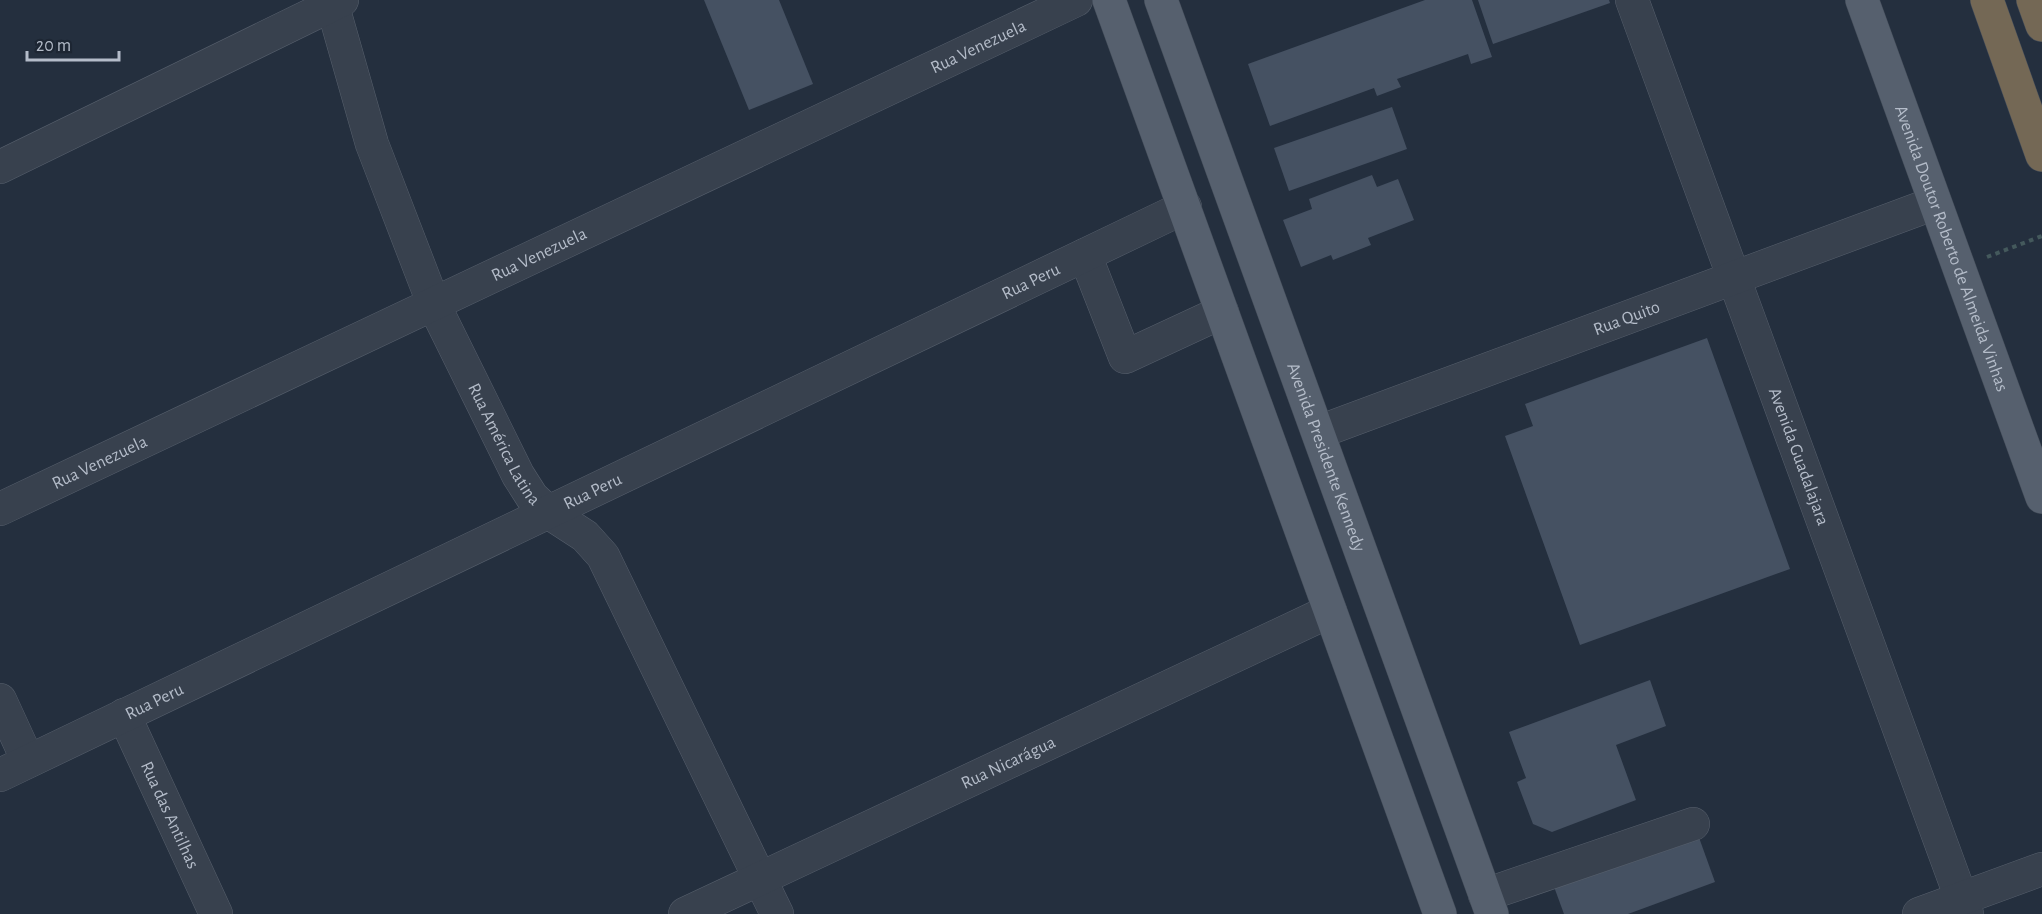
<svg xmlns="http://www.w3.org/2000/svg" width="2042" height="914" viewBox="0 0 2042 914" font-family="'Alegreya Sans',sans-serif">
  <rect width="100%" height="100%" fill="#242f3e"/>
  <g fill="#455162">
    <polygon points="704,0 779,0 813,84 749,110"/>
    <polygon points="1425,0 1472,0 1492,57 1471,64 1468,54 1397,79 1401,87 1377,96 1374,88 1270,126 1248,64"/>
    <polygon points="1478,0 1609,0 1610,3 1493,44"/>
    <polygon points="1392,107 1407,149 1289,191 1274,148"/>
    <polygon points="1372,175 1377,187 1398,179 1414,220 1368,238 1371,245 1333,260 1331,255 1301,267 1283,220 1312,209 1309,199"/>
    <polygon points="1707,338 1790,569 1580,645 1505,436 1533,426 1525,404"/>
    <polygon points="1650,680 1666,726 1616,745 1636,800 1552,832 1533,824 1517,782 1526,778 1509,732"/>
    <polygon points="1697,832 1715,882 1628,914 1564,914 1553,884"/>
  </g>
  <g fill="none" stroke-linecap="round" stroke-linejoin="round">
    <defs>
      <g id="minor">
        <path id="s1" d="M331 0 372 144 434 305 518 475 532 497 548 512 585 536 603 556 777 914"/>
        <path id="s2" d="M1632 0 1967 914"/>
        <polyline points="0,167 342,0"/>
        <polyline points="1085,255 1125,357 1222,312"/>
        <path id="s3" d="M1319 432 1935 203"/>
        <path id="s4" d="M0 509 1076 0"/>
        <polyline points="0,700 28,761"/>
        <path id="s5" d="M124 715 216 914"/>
        <path id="s6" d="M0 775 1185 207"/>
        <polyline points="1485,895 1693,824"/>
        <path id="s7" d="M685 914 1330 611"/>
        <polyline points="1919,914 2042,869"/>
      </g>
      <g id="major">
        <polyline points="1109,0 1440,914"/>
        <path id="s8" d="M1161 0 1492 914"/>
        <path id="s9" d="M1862 0 2042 497"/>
      </g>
      <g id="highway">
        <polyline points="1987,0 2042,155"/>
        <polyline points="2033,0 2042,25"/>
      </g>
    </defs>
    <use href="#minor" stroke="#565f6c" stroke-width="34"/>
    <use href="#major" stroke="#414a57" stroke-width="34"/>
    <use href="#highway" stroke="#434c59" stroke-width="34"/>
    <polyline stroke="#44595c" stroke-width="4" stroke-dasharray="4.5 4.5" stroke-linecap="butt" points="1987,257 2042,236"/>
    <use href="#minor" stroke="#38414e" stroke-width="33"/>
    <use href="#major" stroke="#56606e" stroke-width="33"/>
    <use href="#highway" stroke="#746855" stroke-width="33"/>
  </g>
  <g text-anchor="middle" stroke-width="5" stroke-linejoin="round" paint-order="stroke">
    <g font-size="18" fill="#b4bcc9" stroke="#1d2633">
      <text dy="6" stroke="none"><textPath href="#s4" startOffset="1082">Rua Venezuela</textPath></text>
      <text dy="6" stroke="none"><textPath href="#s9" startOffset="264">Avenida Doutor Roberto de Almeida Vinhas</textPath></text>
      <text dy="6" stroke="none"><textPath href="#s4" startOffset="596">Rua Venezuela</textPath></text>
      <text dy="6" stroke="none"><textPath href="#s6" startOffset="1143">Rua Peru</textPath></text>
      <text dy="6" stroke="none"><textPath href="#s3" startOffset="328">Rua Quito</textPath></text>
      <text dy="6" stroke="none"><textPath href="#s1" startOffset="478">Rua América Latina</textPath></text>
      <text dy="6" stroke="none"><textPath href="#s8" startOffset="486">Avenida Presidente Kennedy</textPath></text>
      <text dy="6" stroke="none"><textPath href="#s2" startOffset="486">Avenida Guadalajara</textPath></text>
      <text dy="6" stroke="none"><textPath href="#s4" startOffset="110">Rua Venezuela</textPath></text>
      <text dy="6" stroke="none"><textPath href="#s6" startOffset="657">Rua Peru</textPath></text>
      <text dy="6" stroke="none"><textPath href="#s6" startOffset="171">Rua Peru</textPath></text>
      <text dy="6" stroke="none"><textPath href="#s7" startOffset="357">Rua Nicarágua</textPath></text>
      <text dy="6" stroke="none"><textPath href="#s5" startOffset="110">Rua das Antilhas</textPath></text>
    </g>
  </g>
  <path d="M27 51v9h92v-9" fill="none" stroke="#b4bcc9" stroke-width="3"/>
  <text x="36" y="51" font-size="18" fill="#b4bcc9" stroke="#1d2633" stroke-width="4.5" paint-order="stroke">20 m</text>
</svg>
